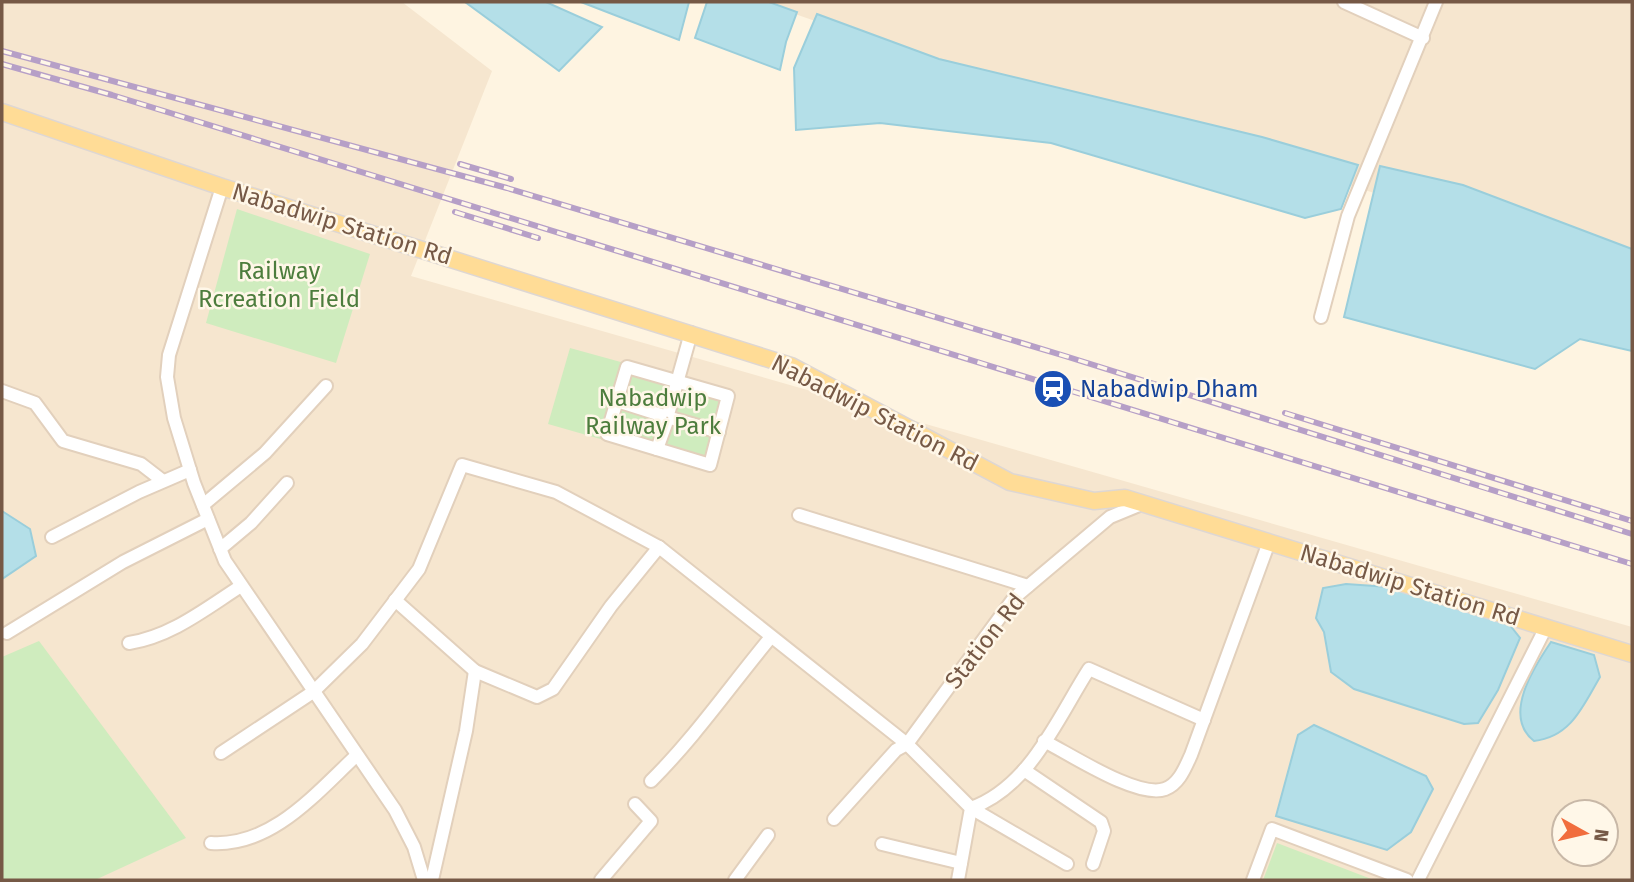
<svg xmlns="http://www.w3.org/2000/svg" width="1634" height="882" viewBox="0 0 1634 882" font-family="'Fira Sans',sans-serif">
  <rect width="100%" height="100%" fill="#fef4e1"/>
  <g fill="#f6e6cf" fill-rule="evenodd">
    <path d="M2 2H402L492 71 411 276 1632 627V880H2ZM1564 812H1606V854H1564Z"/>
    <polygon points="761,2 1632,2 1632,270 897,50"/>
  </g>
  <g fill="#cfecbe">
    <polygon points="237,209 370,254 336,363 206,323"/>
    <polygon points="570,348 733,393 712,471 548,424"/>
    <polygon points="39,641 186,838 95,880 2,880 2,657"/>
    <polygon points="1277,843 1374,880 1263,880"/>
  </g>
  <g fill="#b4dfe8" stroke="#9acedb" stroke-width="2">
    <polygon points="465,2 546,2 602,27 559,71"/>
    <polygon points="581,2 689,2 679,40"/>
    <polygon points="707,2 769,2 797,12 786,42 780,70 695,38"/>
    <polygon points="817,14 939,59 1262,137 1358,165 1341,209 1305,218 1051,143 880,123 796,130 794,68"/>
    <polygon points="1380,166 1463,185 1632,249 1632,351 1580,339 1535,369 1344,317"/>
    <polygon points="2,511 30,529 36,556 2,579"/>
    <polygon points="1346,584 1389,587 1509,624 1520,638 1498,690 1478,723 1464,724 1354,689 1331,672 1324,632 1316,618 1323,588"/>
    <path d="M1551 642 1594 655 1600 677C1583 706 1571 737 1534 741 1502 716 1534 667 1551 642Z"/>
    <polygon points="1314,725 1426,776 1433,789 1411,832 1387,850 1276,816 1298,735"/>
  </g>
  <g fill="none" stroke-linecap="round" stroke-linejoin="round">
    <defs>
      <g id="minor">
        <polyline points="1344,2 1423,38"/>
        <polyline points="222,187 169,355 167,377 174,418 194,483 225,561 395,810 414,847 424,880"/>
        <polyline points="1321,317 1348,216 1436,2"/>
        <polygon points="627,367 728,396 710,465 607,434"/>
        <polyline points="2,391 35,403 63,441 141,464 163,481"/>
        <polyline points="617,401 661,415"/>
        <polyline points="669,411 691,333"/>
        <polyline points="674,419 719,432"/>
        <polyline points="657,449 666,424"/>
        <polyline points="203,505 265,453 326,386"/>
        <polyline points="799,515 1028,586"/>
        <polyline points="52,537 139,492 190,470"/>
        <polyline points="220,549 251,523 287,483"/>
        <polyline points="395,600 475,671 537,697 553,689 611,606 659,547"/>
        <polyline points="7,633 123,562 208,519"/>
        <path d="M129 643C172 636 205 609 241 586"/>
        <path d="M1044 741C1070 754 1138 799 1165 789 1179 784 1185 768 1191 755L1269 542"/>
        <polyline points="221,753 313,692 362,644 419,569 462,465 556,492 659,547 907,744 971,808 958,880"/>
        <polyline points="1024,770 1101,822 1104,831 1093,864"/>
        <path d="M651 781C696 736 731 685 771 637"/>
        <path d="M971 808C1030 787 1057 719 1089 669L1204 720"/>
        <polyline points="971,808 1067,864"/>
        <polyline points="834,819 896,750 907,744 1014,598 1110,517 1144,503"/>
        <path d="M211 843C272 847 316 793 357 755"/>
        <polyline points="882,844 961,863"/>
        <polyline points="432,880 466,731 475,671"/>
        <polyline points="601,880 651,821 635,804"/>
        <polyline points="735,880 768,835"/>
        <polyline points="1253,880 1272,829 1407,880"/>
        <polyline points="1418,880 1546,627"/>
      </g>
      <polyline id="major" points="2,112 222,187 791,366 1010,482 1094,501 1125,498 1632,654"/>
    </defs>
    <use href="#minor" stroke="#e2d0bc" stroke-width="16"/>
    <use href="#major" stroke="#ded7d3" stroke-width="19"/>
    <use href="#minor" stroke="#fff" stroke-width="12"/>
    <use href="#major" stroke="#ffdc96" stroke-width="16"/>
    <defs>
      <g id="rail">
        <polyline points="2,51 507,188 1065,356 1632,534"/>
        <polyline points="2,64 112,95 1632,564"/>
        <polyline points="460,164 511,179"/>
        <polyline points="455,212 538,238"/>
        <polyline points="1285,413 1632,521"/>
      </g>
    </defs>
    <use href="#rail" stroke="#b69fc7" stroke-width="6"/>
    <use href="#rail" stroke="#fff7e8" stroke-width="3.5" stroke-dasharray="10" stroke-linecap="butt"/>
  </g>
  <defs>
    <symbol id="station-disc" viewBox="-11 -11 22 22"><circle r="9.5" fill="#1a4fb4" stroke="#fff7e8"/><path d="M-3-6H3Q5-6 5-4V2Q5 4 3 4L4.5 6H3L1.5 4h-3L-3 6H-4.5L-3 4Q-5 4-5 2V-4Q-5-6-3-6ZM-3.5-4v3h7v-3ZM-3.5 1v1.5H-2V1ZM2 1v1.5H3.5V1Z" fill="#fff"/></symbol>
  </defs>
  <g fill-rule="evenodd">
    <use href="#station-disc" x="1031" y="367" width="44" height="44"/>
  </g>
  <g text-anchor="middle" stroke-width="5" stroke-linejoin="round" paint-order="stroke">
    <g font-size="24" fill="#765946" stroke="#fff7e8">
      <text transform="translate(342 224) rotate(17)" y="8">Nabadwip Station Rd</text>
      <text transform="translate(875 413) rotate(27)" y="8">Nabadwip Station Rd</text>
      <text transform="translate(1410 585) rotate(17)" y="8">Nabadwip Station Rd</text>
      <text transform="translate(985 641) rotate(-52)" y="8">Station Rd</text>
    </g>
    <g font-size="24" fill="#4d7d3d" stroke="#fff7e8">
      <text x="279" y="279">Railway<tspan x="279" dy="28">Rcreation Field</tspan></text>
      <text x="653" y="406">Nabadwip<tspan x="653" dy="28">Railway Park</tspan></text>
    </g>
    <g font-size="24" fill="#164399" stroke="#fff7e8" text-anchor="start">
      <text x="1080" y="397">Nabadwip Dham</text>
    </g>
  </g>
  <rect width="1634" height="882" fill="none" stroke="#765946" stroke-width="7"/>
  <g transform="translate(1585 833) rotate(98)"><circle r="33" fill="#fff7e8" stroke="#c8b8a7" stroke-width="2"/>
  <path d="M0-5L12 26L0 18L-12 26Z" fill="#f16d3d"/>
  <text y="-10" font-size="19" font-weight="bold" text-anchor="middle" fill="#765946">N</text>
  </g>
</svg>
